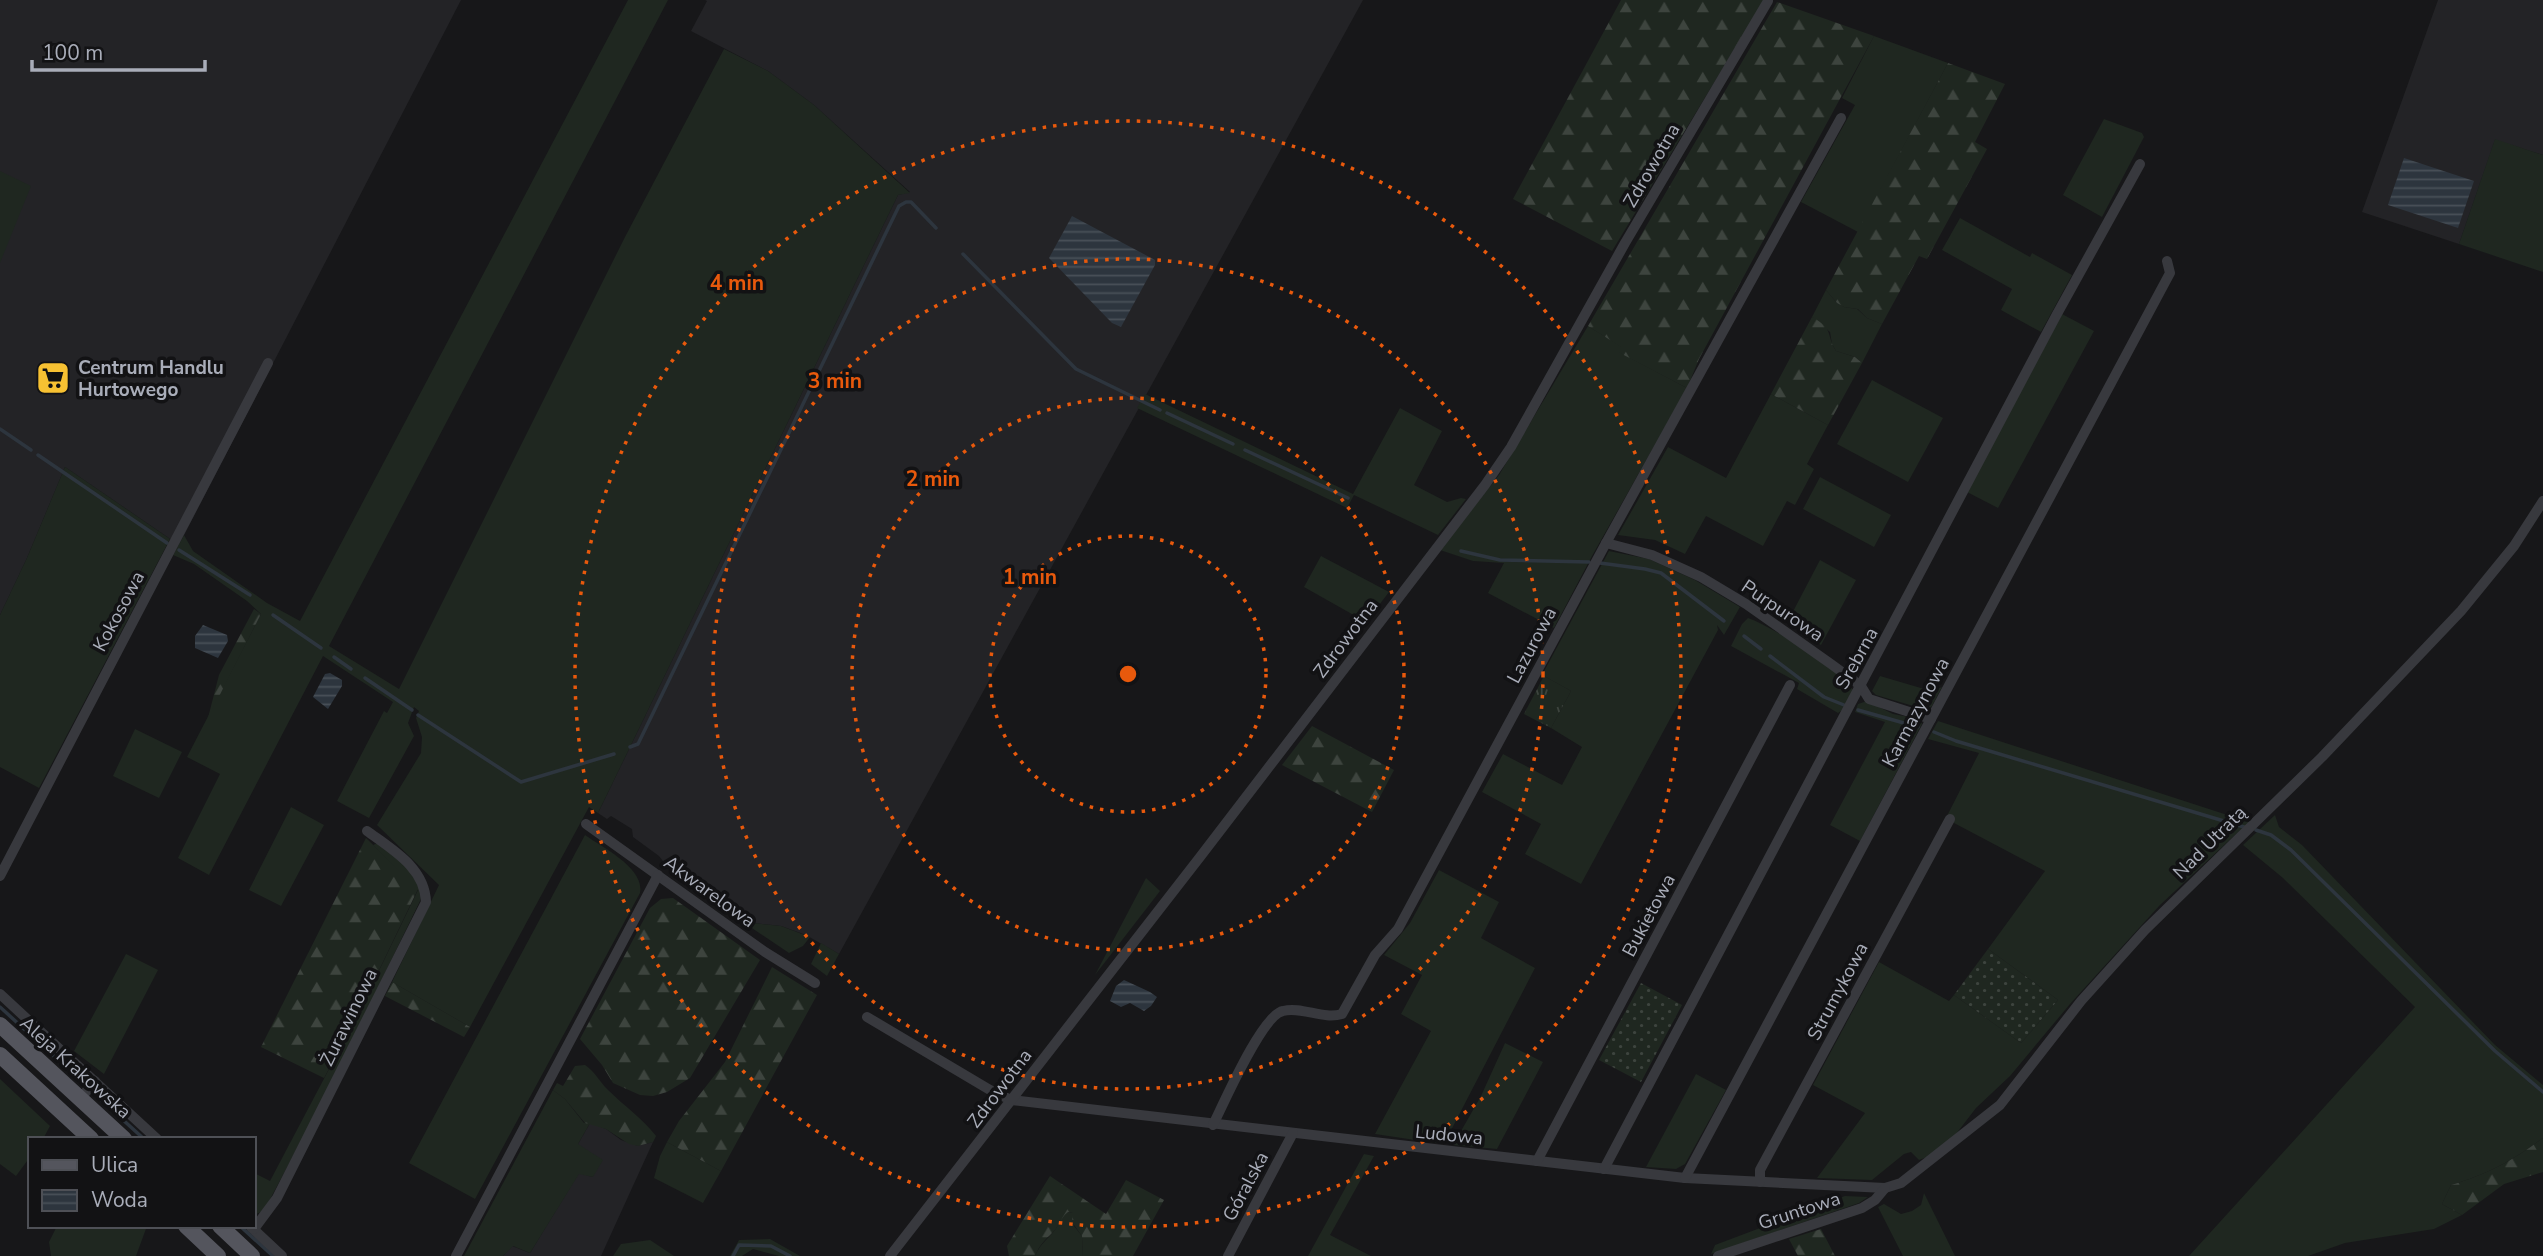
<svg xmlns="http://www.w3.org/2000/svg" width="2543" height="1256" viewBox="0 0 2543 1256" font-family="'Nunito Sans',sans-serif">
  <defs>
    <pattern id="forest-firs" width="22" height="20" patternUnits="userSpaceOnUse" patternTransform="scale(1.75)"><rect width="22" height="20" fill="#1f2720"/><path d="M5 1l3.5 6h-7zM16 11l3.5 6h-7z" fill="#3d443e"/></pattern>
    <pattern id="park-tufts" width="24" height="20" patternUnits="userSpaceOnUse" patternTransform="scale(1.75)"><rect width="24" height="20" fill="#1f2720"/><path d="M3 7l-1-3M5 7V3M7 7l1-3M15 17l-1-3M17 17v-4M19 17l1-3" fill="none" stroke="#3d443e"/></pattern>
    <pattern id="garden-dots" width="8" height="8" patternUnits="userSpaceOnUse" patternTransform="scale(1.75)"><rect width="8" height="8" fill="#1f2720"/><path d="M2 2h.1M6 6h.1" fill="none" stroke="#3d443e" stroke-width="1.8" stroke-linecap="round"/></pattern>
    <pattern id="water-rules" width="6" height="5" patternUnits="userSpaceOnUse" patternTransform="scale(1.75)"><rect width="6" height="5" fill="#2d353e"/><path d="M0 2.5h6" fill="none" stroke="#495058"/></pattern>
  </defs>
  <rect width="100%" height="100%" fill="#171719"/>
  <g fill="#232326">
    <polygon points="0,0 461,0 179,545 65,467 27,558 0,615"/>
    <polygon points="705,0 1363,0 839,954 806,935 781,926 743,922 670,870 659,856 633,837 632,829 611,816 607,819 598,813 898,195 910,192 814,105 768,71 691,31 707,1"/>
    <polygon points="2438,0 2543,0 2543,155 2495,140 2459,244 2362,212"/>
    <polygon points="590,1123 606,1129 621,1140 638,1146 653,1142 601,1256 503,1256 512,1246 530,1253 579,1173 593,1177 578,1144"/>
  </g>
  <g fill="#1f2720">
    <polygon points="628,0 668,0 329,646 399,689 625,237 724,49 768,71 814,105 910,193 898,195 598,813 589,807 470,1027 392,982 439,885 377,825 421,753 422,737 416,718 419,711 414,707 408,723 414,736 369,818 337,801 384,711 387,713 393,702 323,656 209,875 178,858 220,774 187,757 261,614 247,601 194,564 173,555 184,535 193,551 267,603 300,621"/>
    <polygon points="1874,36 1948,63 1858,232 1801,202 1855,105 1842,98"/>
    <polygon points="2104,119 2142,133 2144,137 2102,217 2063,195"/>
    <polygon points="2495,139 2543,155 2543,272 2459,244"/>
    <polygon points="0,171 31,186 0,263"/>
    <polygon points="1960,218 2030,257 2032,253 2072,275 2041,332 2001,310 2012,289 1942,250"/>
    <polygon points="1826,290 1837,303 1844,307 1857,309 1867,318 1882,324 1862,363 1855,357 1836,351 1832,344 1830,332 1812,317"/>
    <polygon points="2062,314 2094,331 1998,508 1967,492"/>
    <polygon points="1588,326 1622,347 1619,352 1687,388 1592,556 1554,628 1488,593 1504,563 1473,561 1440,550 1499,475"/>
    <polygon points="1872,380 1943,418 1908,482 1837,444"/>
    <polygon points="1145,394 1353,494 1400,408 1442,431 1414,485 1447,502 1461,498 1466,499 1438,535 1354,495 1347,508 1137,408"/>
    <polygon points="1771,394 1828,425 1807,464 1814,469 1795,505 1787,501 1763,546 1706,516 1685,554 1655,540 1618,535 1668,447 1726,478"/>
    <polygon points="65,467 170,539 39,788 0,767 0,615 27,558"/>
    <polygon points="1820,477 1891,515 1874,547 1803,509"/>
    <polygon points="1609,551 1649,559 1695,580 1740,607 1724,635 1717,625 1718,630 1581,884 1525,854 1541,824 1482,792 1503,754 1562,785 1582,747 1551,728 1571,691 1542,675"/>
    <polygon points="1321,556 1389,592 1366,622 1304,587"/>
    <polygon points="1820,560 1856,580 1821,645 1787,623"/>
    <path d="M1748 618C1773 627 1840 669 1853 690L1844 709 1838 713 1797 689 1799 683 1731 646 1742 624Z"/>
    <polygon points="1880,676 1931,691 1942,687 1932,706 1927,710 1876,695 1872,691"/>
    <polygon points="1867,701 1893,714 1920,719 1922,724 1860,841 1830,825 1885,722 1855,712 1858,704"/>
    <polygon points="1938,721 2249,822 2160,905 2070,1004 2010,1076 1976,1108 1956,1134 1930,1156 1919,1160 1911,1152 1904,1154 1872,1180 1817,1178 1865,1113 1813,1085 1879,962 1949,1001 1954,995 2021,1043 2058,1000 1988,949 2045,871 1954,823 1947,816 1979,753 1928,739"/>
    <polygon points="135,729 182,752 159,798 113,776"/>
    <polygon points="291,807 324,825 281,906 249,890"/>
    <path d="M2275 815 2279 827 2302 845 2495 1045 2543 1085V1138C2512 1161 2488 1174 2451 1185L2442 1204 2462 1215 2434 1229 2345 1243 2308 1256H2189L2415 1007 2283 878 2243 845Z"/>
    <path d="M585 835C603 848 645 868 640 893L475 1199 409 1163Z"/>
    <path d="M378 843C394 855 427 877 420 901L330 1086 267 1205 261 1212 254 1215V1173L270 1181 356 1018 418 890 373 845Z"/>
    <polygon points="1439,870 1499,902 1481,938 1535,968 1447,1138 1435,1143 1375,1134 1431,1031 1401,1014 1422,975 1384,955 1410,923"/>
    <polygon points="1146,878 1160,891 1095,975"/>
    <polygon points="743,922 781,926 810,937 803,946 789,953"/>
    <polygon points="821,943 839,954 827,976 811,964"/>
    <polygon points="126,954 158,970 104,1074 74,1051"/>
    <polygon points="1505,1043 1543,1062 1497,1149 1453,1145 1481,1096"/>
    <polygon points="1696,1074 1726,1090 1685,1164 1676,1169 1646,1167"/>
    <polygon points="0,1079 50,1126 43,1139 30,1139 30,1157 16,1176 0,1164"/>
    <polygon points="553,1090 565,1099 584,1123 590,1123 578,1144 603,1160 593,1177 579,1174 530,1253 513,1246 503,1256 464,1256"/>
    <polygon points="667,1142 721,1171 703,1203 654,1178 660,1156"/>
    <polygon points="1364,1154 1374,1156 1330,1235 1371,1256 1308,1256"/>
    <polygon points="1924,1193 1955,1256 1903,1256 1878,1207 1884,1204 1901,1214 1912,1211 1921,1205"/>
    <polygon points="1845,1196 1868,1197 1859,1203 1711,1254 1715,1245"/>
    <path d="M1067 1212 1073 1213 1074 1226 1082 1236 1083 1256H1035C1040 1243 1050 1238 1057 1227 1061 1220 1061 1217 1067 1212Z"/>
    <polygon points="57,1226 147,1226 136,1256 51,1256 49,1242"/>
    <polygon points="770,1239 800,1256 779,1256 753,1249 742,1256 730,1256 739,1240"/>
    <polygon points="650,1240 674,1256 613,1256 621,1244"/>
  </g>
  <g fill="url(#forest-firs)">
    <polygon points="1621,0 1764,0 1612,251 1513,199"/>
    <polygon points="1777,2 1874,36 1699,359 1687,388 1618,352 1621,347 1588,326"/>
    <polygon points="1948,63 2005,84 1975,142 1987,149 1927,259 1919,256 1882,324 1867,318 1858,309 1844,307 1837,303 1826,290"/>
    <path d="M1812 317C1835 330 1825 333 1836 351L1855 357 1862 363 1828 425 1771 394Z"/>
    <polygon points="254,609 261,614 208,718 219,675"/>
    <polygon points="1312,726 1394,770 1372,812 1282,765"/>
    <polygon points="366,838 418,889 356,1018 324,1078 261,1047"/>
    <polygon points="673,898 760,960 690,1078 667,1092 653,1096 640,1095 613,1083 602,1065 580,1039 650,908 661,899"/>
    <polygon points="772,967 817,995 721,1171 667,1142 679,1121 725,1062"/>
    <polygon points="392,982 470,1027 464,1037 385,996"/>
    <path d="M585 1065C595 1072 599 1081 608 1090 624 1106 642 1118 656 1136L653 1142 638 1146 629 1144 606 1129 585 1123 565 1099 553 1090 557 1083 563 1086 575 1066Z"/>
    <path d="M2543 1138V1172L2504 1184 2462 1215 2442 1204 2451 1185C2488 1174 2512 1161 2543 1138Z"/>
    <path d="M1050 1176 1106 1214 1126 1180 1164 1200 1133 1256H1083L1082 1236 1072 1222 1073 1213 1068 1212C1060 1218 1060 1225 1053 1232 1045 1240 1039 1245 1035 1256H1009L1007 1246Z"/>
    <polygon points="1821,1229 1835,1256 1798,1256 1789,1239"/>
  </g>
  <polygon fill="url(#park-tufts)" points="1544,676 1571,691 1551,728 1524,714"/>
  <g fill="url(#garden-dots)">
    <polygon points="1988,949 2058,1000 2021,1043 1954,995"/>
    <polygon points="1641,983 1682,1005 1641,1082 1599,1060"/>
  </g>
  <g fill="url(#water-rules)">
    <polygon points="2404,158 2474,181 2458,228 2388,205"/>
    <polygon points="1072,216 1155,260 1155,265 1121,327 1112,323 1049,258"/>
    <polygon points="203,625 227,635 228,641 218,658 195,648 195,636"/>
    <polygon points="330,673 342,680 342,686 328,709 313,697 325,674"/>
    <polygon points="1124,980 1150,992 1157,997 1151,1006 1144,1011 1130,1003 1121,1007 1110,1001 1116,986"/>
  </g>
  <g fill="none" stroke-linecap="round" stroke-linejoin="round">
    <g stroke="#2d353e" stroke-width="3.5">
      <polyline points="963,254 1076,369 1160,410"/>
      <polyline points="1167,413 1233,444"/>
      <polyline points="0,429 31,450"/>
      <polyline points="1245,450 1348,498"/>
      <polyline points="38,455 167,543"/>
      <polyline points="179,550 250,595"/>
      <polyline points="1461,551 1500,560 1589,562"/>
      <polyline points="1600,563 1645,569 1661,573 1724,621"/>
      <polyline points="273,615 321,648"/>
      <polyline points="1744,636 1761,649"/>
      <polyline points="1770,656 1824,697 1844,705"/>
      <polyline points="334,657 351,669"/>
      <polyline points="365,678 412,710"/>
      <polyline points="1858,710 1918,727"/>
      <polyline points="418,715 521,782 614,754"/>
      <polyline points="1934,732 1956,741 2244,827"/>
      <polyline points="630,747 638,744 899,206 906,202 911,202 936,228"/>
      <polyline points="2256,830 2271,835 2291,850 2495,1051 2543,1092"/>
      <polyline points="0,1007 81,1081"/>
      <polyline points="100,1099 144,1139"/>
      <polyline points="240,1226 273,1256"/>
      <polyline points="733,1256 739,1245 771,1246 790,1256"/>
    </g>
    <g stroke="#38393e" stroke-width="10">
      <polyline points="1606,543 1652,555 1701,577 1746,604 1831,664 1861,686 1869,699 1931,719"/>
      <polyline points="586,824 765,952 815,983"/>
      <polyline points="0,876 268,363"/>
      <polyline points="0,994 157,1139"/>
      <polyline points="867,1017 990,1090 1011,1100 1685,1178 1885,1188 1901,1183 2000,1105 2081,1001 2145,930 2322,757 2461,611 2514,546 2543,501"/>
      <polyline points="80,1099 95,1081"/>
      <path d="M1213 1125C1224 1103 1262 1015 1283 1011 1302 1006 1323 1020 1342 1014L1375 955 1398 929 1606 543 1841 118"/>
      <polyline points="1537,1161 1790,685"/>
      <polyline points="1604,1169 2057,314 2140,164"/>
      <polyline points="1685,1178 2170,273 2167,261"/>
      <polyline points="1760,1182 1760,1170 1950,819"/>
      <polyline points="251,1227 282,1256"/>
      <path d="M254 1229 277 1198 426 902C425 868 393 850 367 831"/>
      <polyline points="456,1256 658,875"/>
      <polyline points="890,1256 1200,857 1485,485 1511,447 1625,243 1768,1"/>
      <polyline points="1228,1256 1293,1133"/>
      <polyline points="1718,1256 1862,1208 1875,1200 1885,1188"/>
    </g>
    <g stroke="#54555d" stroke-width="16">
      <polyline points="0,1025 124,1139"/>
      <polyline points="0,1055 91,1139"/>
      <polyline points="186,1226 218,1256"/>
      <polyline points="220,1226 252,1256"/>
    </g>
  </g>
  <g fill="none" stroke="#e8590c" stroke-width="3.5" stroke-dasharray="3.5 7">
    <circle cx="1128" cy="674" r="138"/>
    <circle cx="1128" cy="674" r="276"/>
    <circle cx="1128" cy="674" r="415"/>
    <circle cx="1128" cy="674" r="553"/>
  </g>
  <defs>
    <symbol id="supermarket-square" viewBox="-11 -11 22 22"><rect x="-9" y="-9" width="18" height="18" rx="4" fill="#f7c132" stroke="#121214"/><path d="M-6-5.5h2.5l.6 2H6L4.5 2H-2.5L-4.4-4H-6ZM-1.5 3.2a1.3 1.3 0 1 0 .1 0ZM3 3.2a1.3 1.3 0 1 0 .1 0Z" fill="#111"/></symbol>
  </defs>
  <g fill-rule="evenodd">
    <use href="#supermarket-square" x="34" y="359" width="38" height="38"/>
  </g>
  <g text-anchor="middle" stroke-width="7" stroke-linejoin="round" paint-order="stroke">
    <g font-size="19" fill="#a9adb9" stroke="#121214">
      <text transform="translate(1651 165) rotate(-60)" y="7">Zdrowotna</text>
      <text transform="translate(1783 610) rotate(34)" y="7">Purpurowa</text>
      <text transform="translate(118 611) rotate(-62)" y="7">Kokosowa</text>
      <text transform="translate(1345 638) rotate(-53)" y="7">Zdrowotna</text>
      <text transform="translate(1531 645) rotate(-62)" y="7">Lazurowa</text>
      <text transform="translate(1856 658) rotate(-61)" y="7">Srebrna</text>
      <text transform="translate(1915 712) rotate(-62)" y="7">Karmazynowa</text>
      <text transform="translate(2209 842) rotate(-45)" y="7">Nad Utratą</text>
      <text transform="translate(710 891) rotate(36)" y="7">Akwarelowa</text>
      <text transform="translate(1648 915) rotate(-62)" y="7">Bukietowa</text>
      <text transform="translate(1837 991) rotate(-62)" y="7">Strumykowa</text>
      <text transform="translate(348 1017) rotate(-64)" y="7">Żurawinowa</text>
      <text transform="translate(76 1067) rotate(42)" y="7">Aleja Krakowska</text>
      <text transform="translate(999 1088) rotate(-53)" y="7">Zdrowotna</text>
      <text transform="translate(1449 1134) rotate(6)" y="7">Ludowa</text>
      <text transform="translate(1245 1186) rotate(-62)" y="7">Góralska</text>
      <text transform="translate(1799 1210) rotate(-18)" y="7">Gruntowa</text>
    </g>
    <g font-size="19" font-weight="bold" fill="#a9adb9" stroke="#121214" text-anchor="start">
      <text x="78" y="374">Centrum Handlu<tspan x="78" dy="22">Hurtowego</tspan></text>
    </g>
  </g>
  <circle cx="1128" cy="674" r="10" fill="#e8590c" stroke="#121214" stroke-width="3.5"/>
  <g font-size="21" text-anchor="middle" font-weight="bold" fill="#e8590c" stroke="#121214" stroke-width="7" stroke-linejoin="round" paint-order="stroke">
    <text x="737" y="290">4 min</text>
    <text x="835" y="388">3 min</text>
    <text x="933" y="486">2 min</text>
    <text x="1030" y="584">1 min</text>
  </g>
  <rect x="28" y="1137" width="228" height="91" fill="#121214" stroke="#4e5056" stroke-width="2"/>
  <rect x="42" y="1160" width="35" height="10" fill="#54555d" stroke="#4e5056" stroke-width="2"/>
  <text x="91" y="1172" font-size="21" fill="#a9adb9">Ulica</text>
  <rect x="42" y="1190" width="35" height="21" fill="url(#water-rules)" stroke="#4e5056" stroke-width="2"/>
  <text x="91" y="1207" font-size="21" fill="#a9adb9">Woda</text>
  <path d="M32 60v10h173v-10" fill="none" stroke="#a9adb9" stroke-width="3.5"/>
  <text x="42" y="60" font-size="21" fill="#a9adb9" stroke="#121214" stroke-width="5" paint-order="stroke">100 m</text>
</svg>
